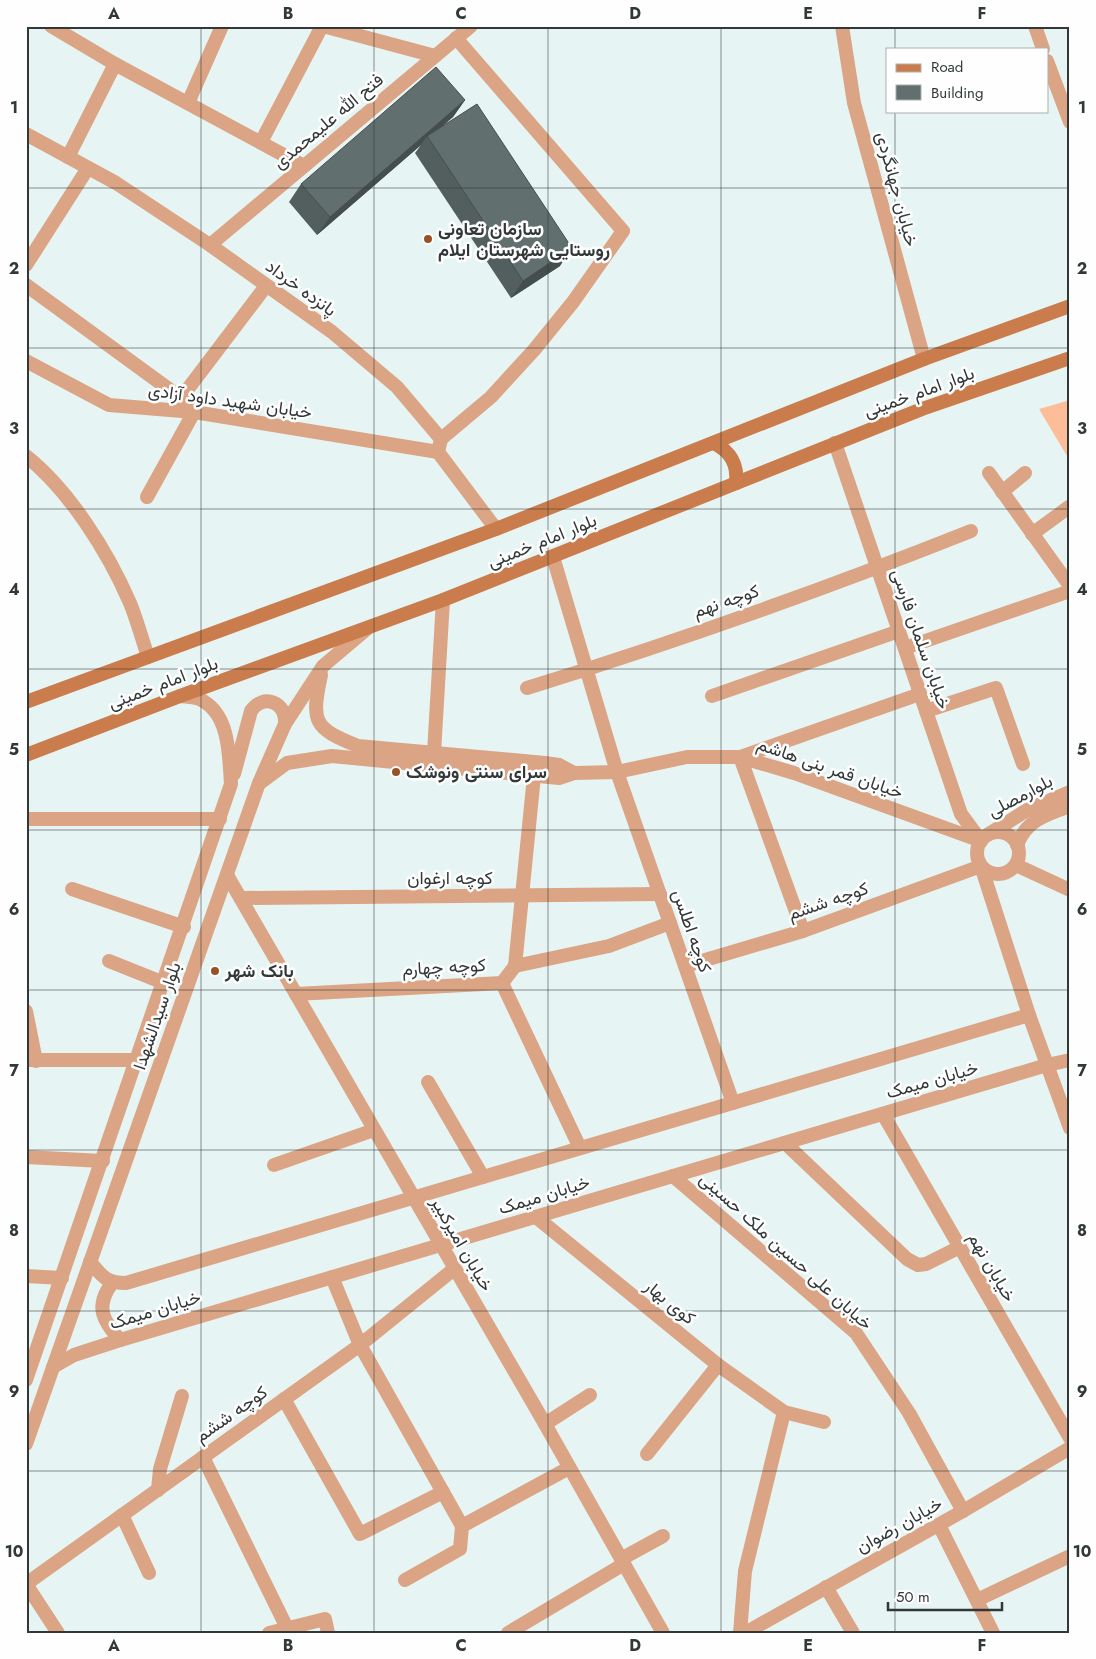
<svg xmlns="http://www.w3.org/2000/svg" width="1096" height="1659" viewBox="0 0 1096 1659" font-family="Jost,Vazirmatn,sans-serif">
  <rect width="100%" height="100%" fill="#e6f5f4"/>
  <polygon fill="#febd99" points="1070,400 1070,461 1039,409"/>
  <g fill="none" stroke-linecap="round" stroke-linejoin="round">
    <g stroke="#daa485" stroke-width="14">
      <polyline points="51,26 115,64 304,166"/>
      <polyline points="323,26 435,56"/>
      <polyline points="1035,26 1043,49"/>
      <polyline points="1047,61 1070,122"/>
      <polyline points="188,103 222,26"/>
      <polyline points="261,142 322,26"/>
      <polyline points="68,157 115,64"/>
      <polyline points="210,245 471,26"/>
      <polyline points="26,265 88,168"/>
      <polyline points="26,285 181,398 194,412 147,497"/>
      <polyline points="26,361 109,405 194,412 438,452"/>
      <polyline points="181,398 266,286"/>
      <polyline points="441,439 491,397 534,350 573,302 623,231 456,38"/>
      <polyline points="835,443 961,814 981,841"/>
      <path d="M26 456C69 490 108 552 130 603 137 620 142 639 148 657"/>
      <polyline points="989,473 1070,586"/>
      <polyline points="1002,492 1025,473"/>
      <polyline points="1032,534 1069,507"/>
      <polyline points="553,557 617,772 733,1103"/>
      <polyline points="905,648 1070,591"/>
      <path d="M527 688C676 642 825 589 971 531"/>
      <polyline points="712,696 899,631"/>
      <polyline points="926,711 996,688 1023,764"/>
      <polyline points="434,753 443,600"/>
      <polyline points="26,819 220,819"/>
      <polyline points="72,889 184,927"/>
      <polyline points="241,898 660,894"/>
      <polyline points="803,931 740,757 920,694"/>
      <polyline points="109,961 164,983"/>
      <polyline points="515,966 534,776"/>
      <polyline points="685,966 803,931 981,866"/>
      <polyline points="502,983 580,1148"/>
      <polyline points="296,994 502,983 515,966 609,946 670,923"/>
      <polyline points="26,1011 36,1061"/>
      <polyline points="26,1060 138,1060"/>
      <polyline points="1047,1065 1070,1060"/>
      <polyline points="428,1082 483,1177"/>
      <polyline points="883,1114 1070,1438"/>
      <polyline points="785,1143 907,1259 918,1265 926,1264 960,1247"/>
      <polyline points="26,1157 103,1161"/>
      <polyline points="274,1165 374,1130"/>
      <polyline points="673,1176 856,1333 909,1413 963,1511"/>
      <polyline points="536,1217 718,1365 784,1412 824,1422"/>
      <polyline points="26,1276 62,1278"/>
      <polyline points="332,1277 360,1345 462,1526"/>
      <polyline points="284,1399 360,1534 443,1492"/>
      <polyline points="545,1424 590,1395"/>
      <polyline points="647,1454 718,1365"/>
      <polyline points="203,1457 287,1628"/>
      <polyline points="158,1490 160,1469 182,1396"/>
      <polyline points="122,1515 149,1573"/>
      <polyline points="939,1525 993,1633"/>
      <polyline points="621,1559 663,1536"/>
      <polyline points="405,1580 460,1549 462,1526 569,1468"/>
      <polyline points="26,1584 360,1345 454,1269"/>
      <polyline points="26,1584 58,1633"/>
      <polyline points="826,1587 853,1633"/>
      <polyline points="977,1600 1070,1556"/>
      <polyline points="269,1633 325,1619 328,1633"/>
      <polyline points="508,1633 624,1564"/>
      <polyline points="740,1633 745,1571 784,1412"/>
      <polyline points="745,1633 963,1511 1070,1448"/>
    </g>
    <g stroke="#daa485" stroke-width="14">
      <polyline points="842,26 854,103 924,359"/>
      <polyline points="26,134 116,183 210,245 332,332 397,387 441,439 438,452 496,529"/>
      <path d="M321 675C311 722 313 728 358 746L545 763 559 765 574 773"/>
      <path d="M234 774 251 711C263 693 287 702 285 724"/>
      <polyline points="260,783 287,763 332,756 559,778 574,773 617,772 687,757 740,757 794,773 981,841"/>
      <circle cx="998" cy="853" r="21"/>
      <polyline points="989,834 1027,810 1070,792"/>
      <path d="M1017 845C1026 820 1047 814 1070 806"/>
      <polyline points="1016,865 1070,890"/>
      <polyline points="981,866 1029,1015 1070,1128"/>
      <polyline points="227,875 545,1424 663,1633"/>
      <path d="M90 1262C103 1277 106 1283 126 1283L1029 1015"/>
      <path d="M112 1283C95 1306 102 1320 120 1340"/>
      <polyline points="53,1367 74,1355 117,1341 1047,1065"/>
      <path d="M26 1380 231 784C229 757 230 716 203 701 198 697 187 697 180 696"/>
      <polyline points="26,1444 259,783 285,724 323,666 368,628"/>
    </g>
    <g stroke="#ca7c4c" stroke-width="14">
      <path d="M714 443C731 452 738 464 736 483"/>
      <polyline points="26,702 496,529 924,359 1070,306"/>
      <polyline points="26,755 180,696 443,600 922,409 1070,358"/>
    </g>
  </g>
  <polygon fill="#535f5f" points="465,100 453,117 443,125 560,266 511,298 415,153 421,145 317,235 289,202 301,184"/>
  <g fill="#444e4d">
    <polygon points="465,100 453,117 429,138 427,136 421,145 317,235 330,217"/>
    <polygon points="572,248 560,266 511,298 523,281"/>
  </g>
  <g fill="#616f6e" stroke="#444e4d">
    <polygon points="436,67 465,100 330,217 301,184"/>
    <polygon points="477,104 572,248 523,281 427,136"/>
  </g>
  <path fill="none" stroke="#323838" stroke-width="1" stroke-opacity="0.55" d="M201 26V1633M374 26V1633M548 26V1633M721 26V1633M895 26V49M895 111V1633M26 188H1070M26 348H1070M26 509H1070M26 669H1070M26 830H1070M26 990H1070M26 1150H1070M26 1311H1070M26 1471H1070"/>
  <g fill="#965125" stroke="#fefefe" stroke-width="2">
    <circle cx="428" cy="239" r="5"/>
    <circle cx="396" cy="772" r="5"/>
    <circle cx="215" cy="971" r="5"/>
  </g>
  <g text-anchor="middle" stroke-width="5" stroke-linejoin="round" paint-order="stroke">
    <g font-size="18" fill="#323838" stroke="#fefefe">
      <text transform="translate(328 121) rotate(-40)" y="6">فتح الله علیمحمدی</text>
      <text transform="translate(897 189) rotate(75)" y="6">خیابان جهانگردی</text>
      <text transform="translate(301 288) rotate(36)" y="6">پانزده خرداد</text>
      <text transform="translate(919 392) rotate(-20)" y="6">بلوار امام خمینی</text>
      <text transform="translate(230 401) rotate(8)" y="6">خیابان شهید داود آزادی</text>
      <text transform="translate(542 541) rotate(-22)" y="6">بلوار امام خمینی</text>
      <text transform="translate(726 601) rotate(-19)" y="6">کوچه نهم</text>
      <text transform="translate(921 639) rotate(71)" y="6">خیابان سلمان فارسی</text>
      <text transform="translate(163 683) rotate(-21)" y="6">بلوار امام خمینی</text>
      <text transform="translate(830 768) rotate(19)" y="6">خیابان قمر بنی هاشم</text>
      <text transform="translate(1020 796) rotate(-28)" y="6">بلوارمصلی</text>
      <text x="450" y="884">کوچه ارغوان</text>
      <text transform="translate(828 901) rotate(-19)" y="6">کوچه ششم</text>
      <text transform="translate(692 931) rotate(71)" y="6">کوچه اطلس</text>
      <text transform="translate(444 967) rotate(-3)" y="6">کوچه چهارم</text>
      <text transform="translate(157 1016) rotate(-71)" y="6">بلوار سیدالشهدا</text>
      <text transform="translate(932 1080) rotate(-16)" y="6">خیابان میمک</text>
      <text transform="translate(544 1195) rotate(-17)" y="6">خیابان میمک</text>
      <text transform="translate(462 1244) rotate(60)" y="6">خیابان امیرکبیر</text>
      <text transform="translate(786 1251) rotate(42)" y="6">خیابان علی حسین ملک حسینی</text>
      <text transform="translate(992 1267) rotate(60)" y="6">خیابان نهم</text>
      <text transform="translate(670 1302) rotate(39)" y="6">کوی بهار</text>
      <text transform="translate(155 1310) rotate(-17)" y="6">خیابان میمک</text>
      <text transform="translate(231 1414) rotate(-35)" y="6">کوچه ششم</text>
      <text transform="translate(899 1525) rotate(-29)" y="6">خیابان رضوان</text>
    </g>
    <g font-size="18" font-weight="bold" fill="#323838" stroke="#fefefe" text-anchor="start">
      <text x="438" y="235">سازمان تعاونی<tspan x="438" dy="21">روستایی شهرستان ایلام</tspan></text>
      <text x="406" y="778">سرای سنتی ونوشک</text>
      <text x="225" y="977">بانک شهر</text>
    </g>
  </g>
  <rect width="1096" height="1659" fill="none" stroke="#fefefe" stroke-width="55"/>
  <rect x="886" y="48" width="162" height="65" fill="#fefefe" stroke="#acafaf"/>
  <rect x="896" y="64" width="25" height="8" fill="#ca7c4c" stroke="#acafaf"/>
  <text x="931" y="72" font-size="15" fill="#323838">Road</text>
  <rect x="896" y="85" width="25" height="15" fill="#616f6e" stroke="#acafaf"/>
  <text x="931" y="98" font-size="15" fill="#323838">Building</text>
  <path d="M888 1602v8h114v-8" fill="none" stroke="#323838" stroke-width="2.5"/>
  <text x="896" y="1602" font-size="15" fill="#323838" stroke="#fefefe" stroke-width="4" paint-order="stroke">50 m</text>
  <rect x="28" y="28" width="1040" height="1604" fill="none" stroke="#323838" stroke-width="2"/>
  <g font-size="16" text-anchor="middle" font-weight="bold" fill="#323838">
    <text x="114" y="19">A</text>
    <text x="288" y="19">B</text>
    <text x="461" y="19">C</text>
    <text x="635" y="19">D</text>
    <text x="808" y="19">E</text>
    <text x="982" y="19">F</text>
    <text x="14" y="113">1</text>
    <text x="1082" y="113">1</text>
    <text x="14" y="274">2</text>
    <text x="1082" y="274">2</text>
    <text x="14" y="434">3</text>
    <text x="1082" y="434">3</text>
    <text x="14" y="595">4</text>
    <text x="1082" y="595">4</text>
    <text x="14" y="755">5</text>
    <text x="1082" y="755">5</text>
    <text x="14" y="915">6</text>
    <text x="1082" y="915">6</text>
    <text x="14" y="1076">7</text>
    <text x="1082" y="1076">7</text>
    <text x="14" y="1236">8</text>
    <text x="1082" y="1236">8</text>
    <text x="14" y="1397">9</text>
    <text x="1082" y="1397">9</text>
    <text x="14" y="1557">10</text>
    <text x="1082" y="1557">10</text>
    <text x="114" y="1651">A</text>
    <text x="288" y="1651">B</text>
    <text x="461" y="1651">C</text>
    <text x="635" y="1651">D</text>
    <text x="808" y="1651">E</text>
    <text x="982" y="1651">F</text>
  </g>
</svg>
